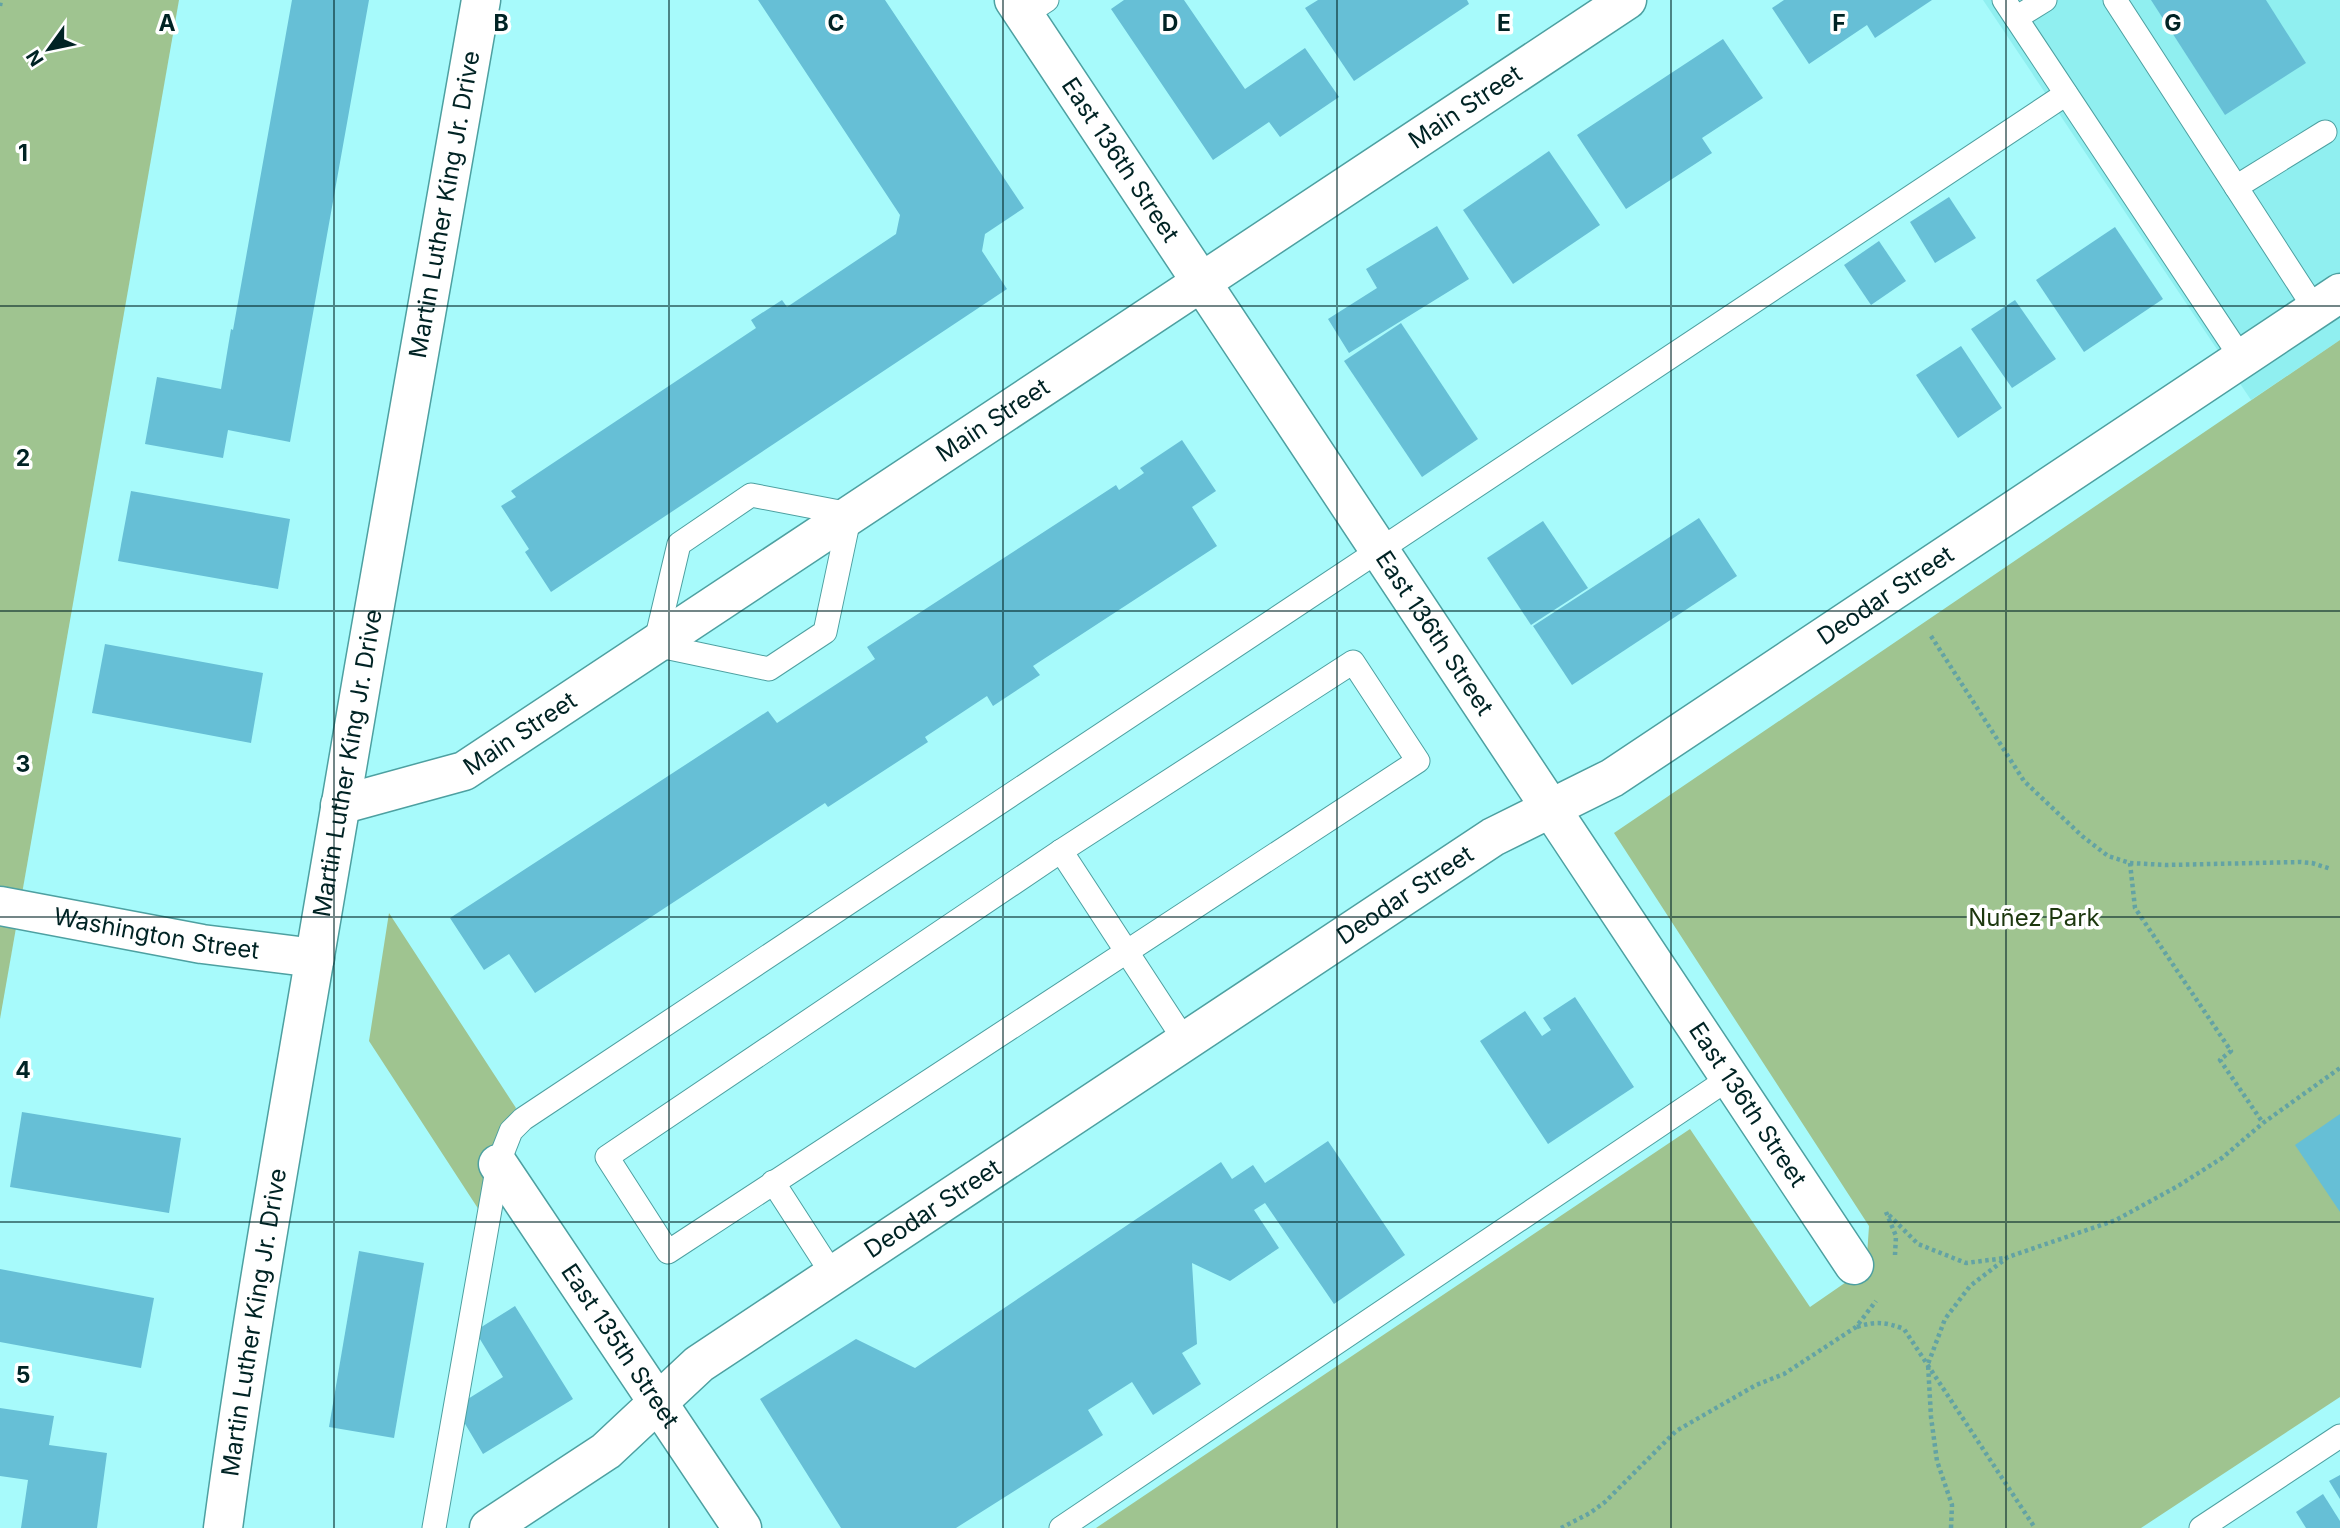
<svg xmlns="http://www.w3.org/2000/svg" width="2340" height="1528" viewBox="0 0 2340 1528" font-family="Inter,sans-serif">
  <rect width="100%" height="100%" fill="#a7fafb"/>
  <polygon fill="#90eff0" points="1983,0 2340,0 2340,340 2251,400"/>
  <g fill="#9fc490">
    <polygon points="0,0 179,0 0,1019"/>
    <polygon points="2340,340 2340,1397 2141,1528 1096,1528 1690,1129 1810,1307 1852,1278 1867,1256 1869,1226 1614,833"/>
    <polygon points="389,913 516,1108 500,1134 479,1210 369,1041"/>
  </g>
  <g fill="#66bfd6">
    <polygon points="292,0 369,0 290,442 228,430 223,458 145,444 157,377 221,389 231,329 233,330"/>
    <polygon points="758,0 885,0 1024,208 985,234 982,251 1007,289 551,592 525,552 529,549 501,506 516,497 511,491 756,328 751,320 782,300 787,307 896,234 900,215"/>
    <polygon points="1124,0 1184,0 1245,89 1305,48 1339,97 1280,137 1269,122 1213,160 1111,9"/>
    <polygon points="1318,0 1467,0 1469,4 1354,81 1305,8"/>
    <polygon points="1784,0 1932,0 1875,38 1867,25 1809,64 1772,8"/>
    <polygon points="2151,0 2266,0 2306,63 2225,115"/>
    <polygon points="1723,39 1763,98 1702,138 1712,153 1626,209 1577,135"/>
    <polygon points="1549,151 1600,225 1513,284 1463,210"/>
    <polygon points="1949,197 1976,238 1935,263 1910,222"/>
    <polygon points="1437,226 1469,279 1349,353 1328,319 1377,288 1366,269"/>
    <polygon points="2115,227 2163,299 2084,352 2036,280"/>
    <polygon points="1879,241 1906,281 1871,305 1844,265"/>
    <polygon points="2015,300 2056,359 2012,388 1971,329"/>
    <polygon points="1401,323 1478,439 1422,477 1344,361"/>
    <polygon points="1961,346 2002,408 1958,438 1916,375"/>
    <polygon points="1182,440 1216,491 1192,507 1217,546 1033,666 1040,675 993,706 987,696 925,737 928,742 828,807 825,803 535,993 509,954 484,970 450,918 768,711 777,723 875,659 867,647 1116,485 1119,490 1144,473 1140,468"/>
    <polygon points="131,491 290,519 278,589 118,561"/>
    <polygon points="1699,518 1737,576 1572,685 1533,626"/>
    <polygon points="1543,521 1588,588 1531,625 1487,558"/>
    <polygon points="105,644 263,673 251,743 92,713"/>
    <polygon points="1575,997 1634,1087 1548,1144 1480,1041 1525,1011 1542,1036 1551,1030 1543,1018"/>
    <polygon points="22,1112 181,1138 169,1213 10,1187"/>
    <polygon points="2340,1114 2340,1212 2295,1145"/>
    <polygon points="1328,1141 1405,1255 1334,1304 1265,1203 1254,1210 1279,1248 1230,1281 1192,1263 1197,1344 1182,1353 1201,1384 1153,1415 1132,1382 1088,1410 1103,1435 956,1528 841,1528 760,1399 856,1339 915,1368 1221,1162 1232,1179 1253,1165 1265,1183"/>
    <polygon points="359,1251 424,1263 394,1438 329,1427"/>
    <polygon points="0,1269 154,1298 141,1368 0,1342"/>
    <polygon points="515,1306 573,1399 483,1454 455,1407 503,1377 475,1331"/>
    <polygon points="0,1408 54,1416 49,1445 107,1453 97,1528 21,1528 28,1480 0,1476"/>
    <polygon points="2340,1475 2340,1499 2329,1481"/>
    <polygon points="2323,1494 2340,1521 2340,1528 2306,1528 2296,1512"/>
  </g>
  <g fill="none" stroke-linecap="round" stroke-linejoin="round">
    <defs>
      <g id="lane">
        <polyline points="2004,0 2242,359"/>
        <polyline points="2115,0 2315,309"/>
        <polyline points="1024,15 1047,0"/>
        <polyline points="2016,18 2045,0"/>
        <polyline points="2236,187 2325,132"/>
        <polygon points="751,495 850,514 825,632 769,669 655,645 679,544"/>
        <polygon points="1353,662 1418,761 668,1252 607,1157 1061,851"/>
        <polyline points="1061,851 1185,1041"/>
        <polyline points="773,1182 833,1275"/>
        <polyline points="434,1528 498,1164 511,1131 523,1119 2066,94"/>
        <polyline points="1061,1528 1731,1077"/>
        <polyline points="2201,1528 2340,1436"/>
      </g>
      <g id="street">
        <path id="s1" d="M1014 0 1854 1265"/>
        <path id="s2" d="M0 906 202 944 315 958"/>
        <path id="s3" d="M498 1164 742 1528"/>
        <path id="s4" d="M489 1528 606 1451 699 1364 1493 837 1612 778 2340 293"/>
      </g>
      <g id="secondary">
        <path id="s5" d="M340 805 464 771 1627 0"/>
        <path id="s6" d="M223 1528C249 1332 284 1138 317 944 370 629 425 314 481 0"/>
      </g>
    </defs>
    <use href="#lane" stroke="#4da0a1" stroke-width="25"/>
    <use href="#street" stroke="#4da0a1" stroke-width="41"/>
    <use href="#secondary" stroke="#4da0a1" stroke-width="41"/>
    <g stroke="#63a3a4" stroke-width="4.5" stroke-dasharray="3.5 3.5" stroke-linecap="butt">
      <polyline points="0,6 1,0"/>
      <polyline points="1931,636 2024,781 2082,836 2108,856 2130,863 2166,865 2300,862 2312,863 2331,869"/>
      <polyline points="2130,863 2135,908 2231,1051 2220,1060 2263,1123"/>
      <polyline points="1886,1212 1896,1236 1895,1255"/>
      <polyline points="1889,1215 1918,1244 1966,1263 2005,1258"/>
      <path d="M1857 1327C1875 1321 1886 1322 1904 1329L2035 1528"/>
      <polyline points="1561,1528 1590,1513 1605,1502 1676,1431 1756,1385 1784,1374 1856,1327 1876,1301"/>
      <polyline points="1951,1528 1952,1505 1937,1461 1931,1417 1928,1364 1945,1319 1970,1286 2008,1257 2116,1220 2178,1186 2222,1158 2263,1123 2340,1068"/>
    </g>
    <use href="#lane" stroke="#fff" stroke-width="23"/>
    <use href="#street" stroke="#fff" stroke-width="38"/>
    <use href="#secondary" stroke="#fff" stroke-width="38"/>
  </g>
  <path fill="none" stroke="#002324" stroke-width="2" stroke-opacity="0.55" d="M334 0V1528M669 0V1528M1003 0V1528M1337 0V1528M1671 0V1528M2006 0V1528M0 306H2340M0 611H2340M0 917H2340M0 1222H2340"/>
  <g text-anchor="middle" stroke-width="7" stroke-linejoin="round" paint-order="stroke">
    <g font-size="24" fill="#002324" stroke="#fff">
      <text dy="8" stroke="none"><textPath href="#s5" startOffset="1330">Main Street</textPath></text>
      <text dy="8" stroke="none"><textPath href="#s1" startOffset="192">East 136th Street</textPath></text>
      <text dy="8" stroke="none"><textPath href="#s6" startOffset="1342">Martin Luther King Jr. Drive</textPath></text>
      <text dy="8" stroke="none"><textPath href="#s5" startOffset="763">Main Street</textPath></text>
      <text dy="8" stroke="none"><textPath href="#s4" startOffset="1682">Deodar Street</textPath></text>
      <text dy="8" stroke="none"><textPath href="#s1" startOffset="760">East 136th Street</textPath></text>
      <text dy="8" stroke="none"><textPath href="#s5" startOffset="196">Main Street</textPath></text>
      <text dy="8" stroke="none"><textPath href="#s6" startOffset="775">Martin Luther King Jr. Drive</textPath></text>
      <text dy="8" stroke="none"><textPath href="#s4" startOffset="1115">Deodar Street</textPath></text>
      <text dy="8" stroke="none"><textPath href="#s2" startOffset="159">Washington Street</textPath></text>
      <text dy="8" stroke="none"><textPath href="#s1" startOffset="1326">East 136th Street</textPath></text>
      <text dy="8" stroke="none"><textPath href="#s4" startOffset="548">Deodar Street</textPath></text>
      <text dy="8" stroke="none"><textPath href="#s6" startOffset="208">Martin Luther King Jr. Drive</textPath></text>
      <text dy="8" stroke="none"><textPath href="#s3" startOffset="219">East 135th Street</textPath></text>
    </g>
    <g font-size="24" fill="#1c370e" stroke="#fff">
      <text x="2034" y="926">Nuñez Park</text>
    </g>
  </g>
  <g font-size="23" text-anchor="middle" font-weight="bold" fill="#002324" stroke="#fff" stroke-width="7" stroke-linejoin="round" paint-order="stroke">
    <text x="167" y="31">A</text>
    <text x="501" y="31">B</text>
    <text x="836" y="31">C</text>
    <text x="1170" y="31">D</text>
    <text x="1504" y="31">E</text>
    <text x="1839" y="31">F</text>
    <text x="2173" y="31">G</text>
    <text x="23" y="161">1</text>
    <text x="23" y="466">2</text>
    <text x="23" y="772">3</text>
    <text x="23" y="1078">4</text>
    <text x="23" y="1383">5</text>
  </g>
  <g transform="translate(49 49) rotate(237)" stroke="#ffffff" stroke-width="5" paint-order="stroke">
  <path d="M0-5L12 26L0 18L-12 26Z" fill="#002324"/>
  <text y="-10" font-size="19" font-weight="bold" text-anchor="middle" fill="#002324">N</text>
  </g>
</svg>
